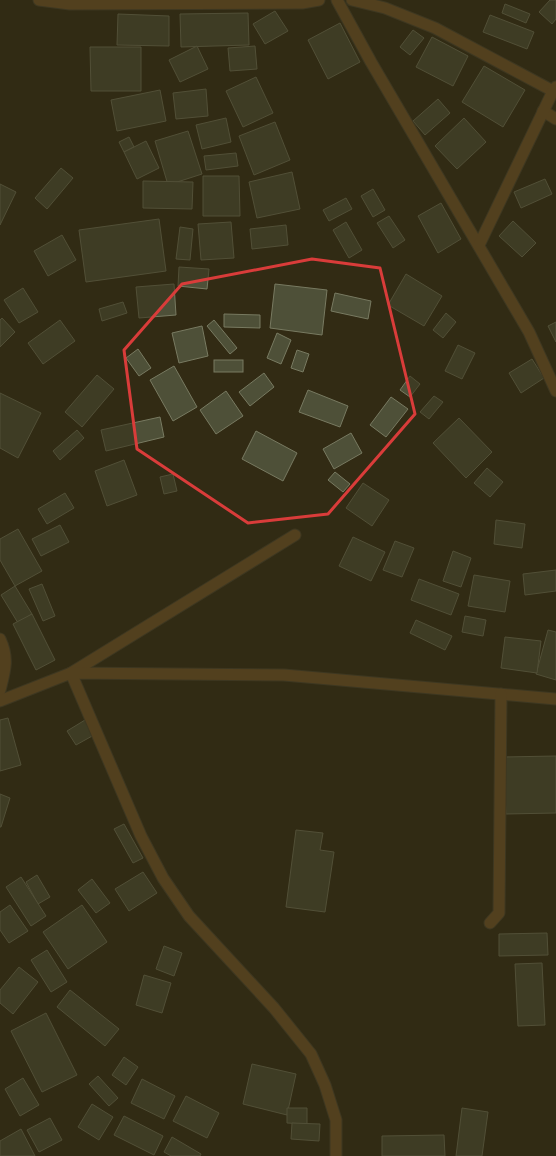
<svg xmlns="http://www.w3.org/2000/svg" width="556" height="1156" viewBox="0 0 556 1156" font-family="'Public Sans',sans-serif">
  <rect width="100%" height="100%" fill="#322b14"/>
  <g fill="#4e5038" stroke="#787a61">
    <polygon points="550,0 556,0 556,19 552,24 539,12"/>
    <polygon points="505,4 530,14 526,23 502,13"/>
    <polygon points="275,11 288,31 265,44 253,24"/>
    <polygon points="248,13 249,45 181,47 180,14"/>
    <polygon points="118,14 169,16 169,46 117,45"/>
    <polygon points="490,15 534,32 527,49 483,32"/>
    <polygon points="340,23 360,62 328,79 308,40"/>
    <polygon points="413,30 424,38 410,55 400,47"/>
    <polygon points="432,37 468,56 453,86 416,67"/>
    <polygon points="197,46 208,69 180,82 169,60"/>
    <polygon points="255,46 257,69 230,71 228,48"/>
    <polygon points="90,47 141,47 141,91 91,91"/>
    <polygon points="484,66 525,90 503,127 462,102"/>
    <polygon points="256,77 273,113 243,127 226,91"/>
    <polygon points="206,89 208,116 176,119 173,93"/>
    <polygon points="160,90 166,121 117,131 111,100"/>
    <polygon points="438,99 450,113 425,135 413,121"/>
    <polygon points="226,118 231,142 202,149 196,125"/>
    <polygon points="464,118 486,142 457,169 435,146"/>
    <polygon points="275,122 290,160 254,175 239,136"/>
    <polygon points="188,131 202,174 168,185 155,141"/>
    <polygon points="129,137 134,147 124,152 119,142"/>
    <polygon points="146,141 159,168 137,179 124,152"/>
    <polygon points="236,153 238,166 206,170 204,156"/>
    <polygon points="61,168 73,178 47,209 35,198"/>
    <polygon points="292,172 300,209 257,218 249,182"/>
    <polygon points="203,176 239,176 240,216 203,216"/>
    <polygon points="545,179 552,194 521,208 514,192"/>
    <polygon points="143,181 193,182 192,209 143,208"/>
    <polygon points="0,184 16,192 0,225"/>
    <polygon points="373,189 385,210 373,217 361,196"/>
    <polygon points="346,198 352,209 329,221 323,210"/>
    <polygon points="441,203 461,239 438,253 418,216"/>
    <polygon points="389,216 405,240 393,248 377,223"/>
    <polygon points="159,219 166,271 86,282 79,230"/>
    <polygon points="513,221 536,243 522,257 499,236"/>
    <polygon points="231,222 234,258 201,260 198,224"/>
    <polygon points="346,222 362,250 349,258 333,230"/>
    <polygon points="286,225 288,245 252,249 250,229"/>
    <polygon points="180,227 193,229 190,260 176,259"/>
    <polygon points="62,235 76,260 48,276 34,251"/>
    <polygon points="179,267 209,269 207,289 178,286"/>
    <polygon points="406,274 442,296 424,326 388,305"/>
    <polygon points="174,284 176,315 139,318 136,287"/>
    <polygon points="275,284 327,290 322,335 270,328"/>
    <polygon points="23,288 38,312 19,323 4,300"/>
    <polygon points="335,293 371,301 368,319 331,311"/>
    <polygon points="123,302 127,313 102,321 99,309"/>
    <polygon points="446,313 456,322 443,338 433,330"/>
    <polygon points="224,314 260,315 260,328 224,327"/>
    <polygon points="2,318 15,332 0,347 0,320"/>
    <polygon points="60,320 75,341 43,364 28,343"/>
    <polygon points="214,320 237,348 230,354 207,326"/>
    <polygon points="556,322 556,342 548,326"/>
    <polygon points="202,326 208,356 179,363 172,333"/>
    <polygon points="277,333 291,340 281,364 267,358"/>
    <polygon points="458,345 475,353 462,379 445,371"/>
    <polygon points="138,349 151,368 139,376 126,358"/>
    <polygon points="297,350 309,354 303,372 291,368"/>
    <polygon points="532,359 544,378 521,393 509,373"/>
    <rect x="214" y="360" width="29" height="12"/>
    <polygon points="174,366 197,407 173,421 150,380"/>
    <polygon points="264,373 274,387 250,406 239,392"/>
    <polygon points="97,375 114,389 82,427 65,412"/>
    <polygon points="410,376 420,384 410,397 400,390"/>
    <polygon points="308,390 348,406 340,427 299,412"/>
    <polygon points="226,391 243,416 216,434 200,410"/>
    <polygon points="0,393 41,413 18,458 0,448"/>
    <polygon points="434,396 443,402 429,419 420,412"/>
    <polygon points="391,397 408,409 386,437 370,425"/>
    <polygon points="160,417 164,437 106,451 101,430"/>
    <polygon points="459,418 492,452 466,478 433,443"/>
    <polygon points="77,430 84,438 60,460 53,451"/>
    <polygon points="256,431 297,453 283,481 242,459"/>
    <polygon points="351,433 362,453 334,469 323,449"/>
    <polygon points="124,460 137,495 107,506 95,471"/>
    <polygon points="487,468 503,482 490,497 474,483"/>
    <polygon points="335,472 350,484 343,492 328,480"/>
    <polygon points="173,474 177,491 164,494 160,477"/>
    <polygon points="363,483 389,500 372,526 346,508"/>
    <polygon points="65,493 74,508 47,524 38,509"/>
    <polygon points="496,520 525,524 522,548 494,544"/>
    <polygon points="60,525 69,542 41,556 32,539"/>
    <polygon points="18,529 42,571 15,586 0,560 0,539"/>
    <polygon points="353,537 385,552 371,581 339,566"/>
    <polygon points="395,541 414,548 402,577 383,570"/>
    <polygon points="453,551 471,558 461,587 443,581"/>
    <polygon points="556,570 556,591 525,595 523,574"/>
    <polygon points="474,575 510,581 505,612 468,606"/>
    <polygon points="419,579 459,594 451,615 411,600"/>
    <polygon points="42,584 55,616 43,621 29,589"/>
    <polygon points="15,586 32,614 18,623 1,595"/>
    <polygon points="32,614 55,660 36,670 13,624"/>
    <polygon points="465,616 486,620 483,636 462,632"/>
    <polygon points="416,620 452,636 445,650 410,633"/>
    <polygon points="548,630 556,632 556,680 536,674"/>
    <polygon points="505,637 541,641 537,673 501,668"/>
    <polygon points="8,718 21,765 0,771 0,720"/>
    <polygon points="85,720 94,735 76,745 67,731"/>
    <polygon points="556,756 556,813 506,814 503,757"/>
    <polygon points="0,794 10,798 1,827 0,827"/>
    <polygon points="124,824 143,858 133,863 114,829"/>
    <polygon points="296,830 323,833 320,850 334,852 325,912 286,907"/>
    <polygon points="143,872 157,893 129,911 115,889"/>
    <polygon points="37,875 50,897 38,904 26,882"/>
    <polygon points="21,877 46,916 31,926 6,887"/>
    <polygon points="92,879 110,903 96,913 78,890"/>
    <polygon points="10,905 28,931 9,943 0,930 0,912"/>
    <polygon points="82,905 107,942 68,969 43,932"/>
    <polygon points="547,933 548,955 499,956 499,934"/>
    <polygon points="164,946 182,953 174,976 156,969"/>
    <polygon points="47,950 67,982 51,992 31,960"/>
    <polygon points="542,963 545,1025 518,1026 515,964"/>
    <polygon points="19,967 38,982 13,1014 0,1003 0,990"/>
    <polygon points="144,975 171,983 162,1013 136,1005"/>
    <polygon points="70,990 119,1029 105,1046 57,1007"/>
    <polygon points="46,1013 77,1075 42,1092 11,1031"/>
    <polygon points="124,1057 138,1067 126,1085 112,1075"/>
    <polygon points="252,1064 296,1074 287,1115 243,1104"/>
    <polygon points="98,1076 118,1098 109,1106 89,1084"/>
    <polygon points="23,1078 39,1105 20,1116 5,1089"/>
    <polygon points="142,1079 175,1096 164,1119 131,1103"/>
    <polygon points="186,1096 219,1113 207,1138 173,1121"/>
    <polygon points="92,1104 113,1117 99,1140 78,1127"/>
    <polygon points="287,1108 307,1108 307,1124 287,1123"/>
    <polygon points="462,1108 488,1112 482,1156 456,1156"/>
    <polygon points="124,1116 163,1136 154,1155 114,1135"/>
    <polygon points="50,1118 62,1140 39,1152 27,1130"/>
    <polygon points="292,1123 320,1124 319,1141 291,1139"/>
    <polygon points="21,1129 35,1156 0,1156 0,1141"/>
    <polygon points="444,1135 445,1156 382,1156 382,1136"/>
    <polygon points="172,1137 201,1154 200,1156 171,1156 164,1152"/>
  </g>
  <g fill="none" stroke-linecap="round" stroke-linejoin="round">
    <defs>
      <g id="minor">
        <polyline points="39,0 70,4 302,3 319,0"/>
        <polyline points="337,0 371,62 529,332 556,391"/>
        <polyline points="352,0 385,8 435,28 553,91 556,87"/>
        <polyline points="543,111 556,119"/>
        <polyline points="479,245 553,91"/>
        <polyline points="295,535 71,673 141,836 163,878 189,916 274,1008 311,1054 325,1085 336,1120 336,1156"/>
        <path d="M0 639C9 658 5 671 0 690"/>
        <polyline points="0,701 71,673 284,675 556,699"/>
        <polyline points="490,923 499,913 501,694"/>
      </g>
    </defs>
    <use href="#minor" stroke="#4d4631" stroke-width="13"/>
    <use href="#minor" stroke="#7b592c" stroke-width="11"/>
  </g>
  <path d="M0 0H556V1156H0ZM312 259 380 268 415 414 328 514 248 523 137 449 124 350 182 284Z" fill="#322b14" fill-opacity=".55" fill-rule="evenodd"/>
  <path fill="none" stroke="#d93c3a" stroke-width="3" stroke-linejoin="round" d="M312 259 380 268 415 414 328 514 248 523 137 449 124 350 182 284Z"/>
</svg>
